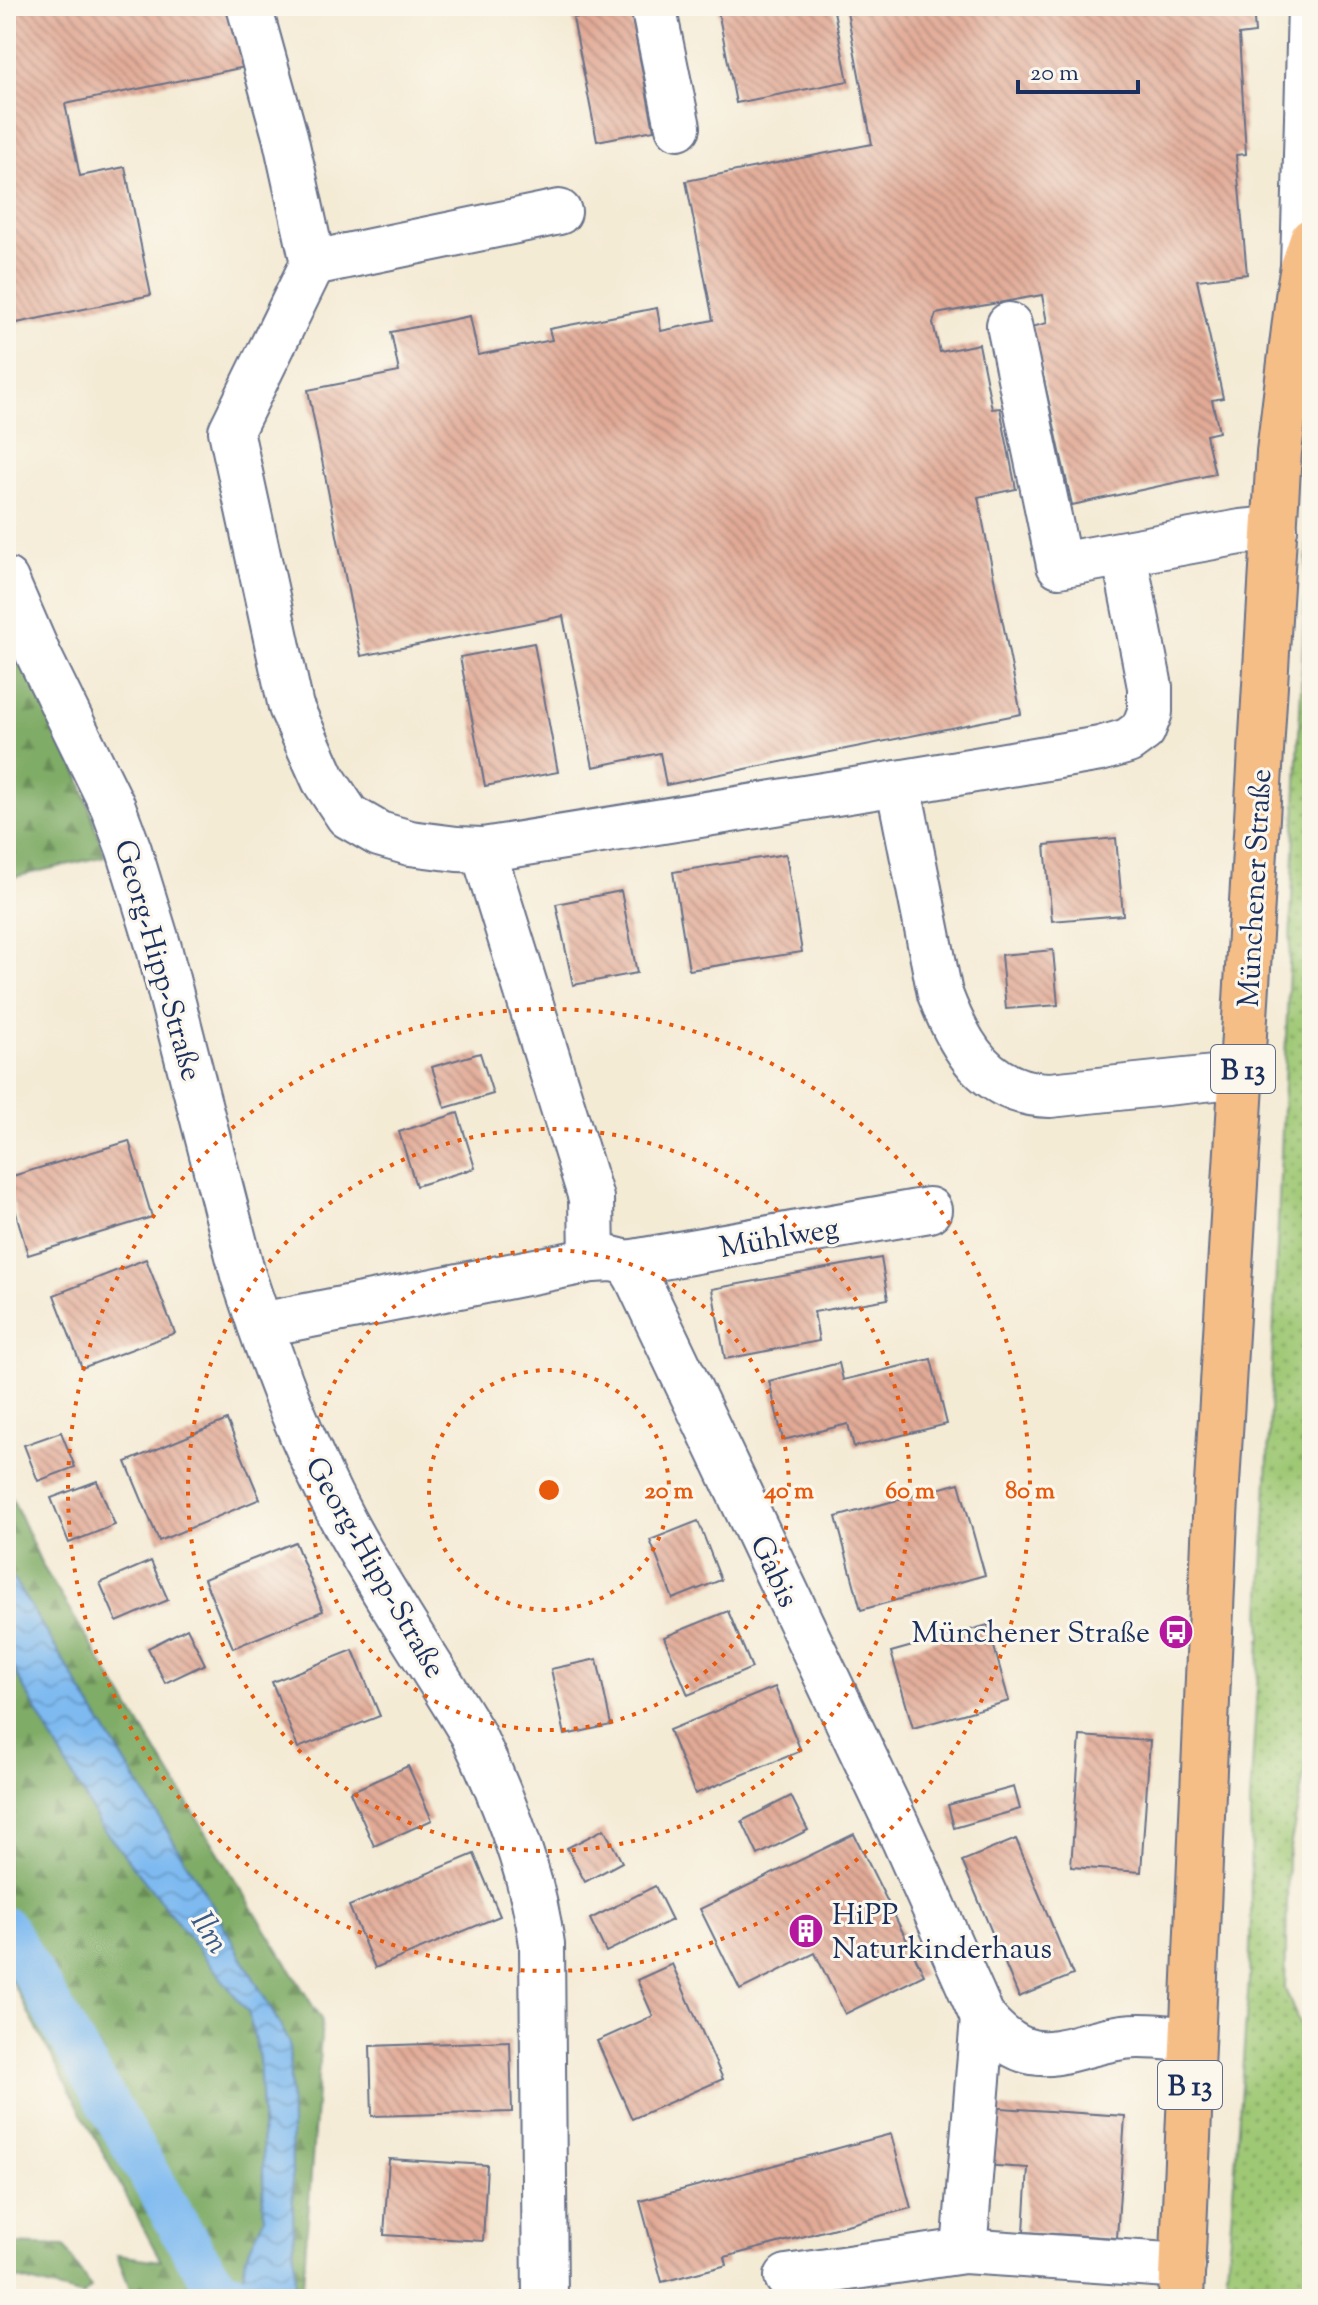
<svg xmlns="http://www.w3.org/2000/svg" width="1318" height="2305" viewBox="0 0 1318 2305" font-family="'Sorts Mill Goudy',serif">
  <defs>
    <pattern id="grass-dots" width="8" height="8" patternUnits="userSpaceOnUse" patternTransform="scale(2)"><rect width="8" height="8" fill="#9fc874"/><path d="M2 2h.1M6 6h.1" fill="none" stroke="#81a362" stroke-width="1.8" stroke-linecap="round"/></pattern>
    <pattern id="forest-firs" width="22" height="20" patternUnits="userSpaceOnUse" patternTransform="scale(2)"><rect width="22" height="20" fill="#7fac66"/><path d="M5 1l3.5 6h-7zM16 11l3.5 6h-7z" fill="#678c57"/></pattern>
    <pattern id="water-waves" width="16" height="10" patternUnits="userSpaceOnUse" patternTransform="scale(2)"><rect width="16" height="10" fill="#7ebaf0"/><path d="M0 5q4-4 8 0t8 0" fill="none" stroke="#6698c6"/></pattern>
    <pattern id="building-back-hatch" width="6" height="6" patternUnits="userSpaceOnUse" patternTransform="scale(2)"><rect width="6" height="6" fill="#e2aa96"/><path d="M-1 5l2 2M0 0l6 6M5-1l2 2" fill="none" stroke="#b68b7e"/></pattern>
  </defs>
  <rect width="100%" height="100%" fill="#fbf7ec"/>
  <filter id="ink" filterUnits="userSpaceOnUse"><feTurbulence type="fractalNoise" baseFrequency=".0125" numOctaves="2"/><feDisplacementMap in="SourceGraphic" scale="16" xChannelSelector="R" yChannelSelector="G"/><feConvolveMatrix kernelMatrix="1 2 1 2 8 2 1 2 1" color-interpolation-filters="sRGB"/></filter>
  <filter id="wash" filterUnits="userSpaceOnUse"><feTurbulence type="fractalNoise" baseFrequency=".006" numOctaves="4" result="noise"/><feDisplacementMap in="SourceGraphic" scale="32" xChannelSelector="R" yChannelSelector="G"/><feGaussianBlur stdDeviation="1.8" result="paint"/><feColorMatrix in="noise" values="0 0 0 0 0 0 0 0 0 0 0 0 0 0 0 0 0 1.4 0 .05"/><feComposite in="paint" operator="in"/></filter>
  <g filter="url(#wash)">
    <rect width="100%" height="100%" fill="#f4ebd5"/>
    <polygon fill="url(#grass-dots)" stroke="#5d7c69" stroke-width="2" points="1312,495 1312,1734 1288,1858 1285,1989 1312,2055 1312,2299 1225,2299 1249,1980 1251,1914 1250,1801 1260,1640 1262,1640 1261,1619 1309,503"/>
    <g fill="url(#forest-firs)" stroke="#4d6e62" stroke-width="2">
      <polygon points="6,622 79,776 105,856 6,879"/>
      <polygon points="6,1485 42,1565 322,2021 302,2299 295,2299 294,2284 289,2041 208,1898 6,1567"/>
      <polygon points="6,1654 99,1823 248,2011 259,2058 262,2111 264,2218 246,2256 243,2277 225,2276 208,2255 194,2264 215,2299 134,2299 117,2255 161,2261 6,1971"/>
      <polygon points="6,2244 64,2246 91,2288 83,2296 6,2276"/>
    </g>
    <path fill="url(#water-waves)" stroke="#4c74a7" stroke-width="2" d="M6 1567 208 1898 289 2041 295 2299H215L194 2264 195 2254C211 2255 219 2262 226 2276L243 2277 246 2256 264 2218 262 2111 259 2058 248 2012 99 1823 18 1677 6 1654Z"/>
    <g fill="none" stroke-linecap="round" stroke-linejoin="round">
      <polyline stroke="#7ebaf0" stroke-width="42" points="6,1928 195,2254 218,2287 243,2299"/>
    </g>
    <g id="blocks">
      <g fill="url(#building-back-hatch)">
        <polygon points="32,6 232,6 245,67 65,104 80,176 125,167 151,295 7,325 6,11"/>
        <polygon points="717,6 833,6 848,81 736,103"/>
        <polygon points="846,6 1253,6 1255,33 1239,35 1246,154 1236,155 1247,274 1197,280 1223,398 1212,400 1219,432 1206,435 1215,474 1072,505 1032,327 1047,323 1042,295 936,314 933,323 940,352 979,344 992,409 1000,408 1016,489 978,497 1021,714 666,785 660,753 593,767 563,616 361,656 308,390 399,372 391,332 470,316 478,355 552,340 549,329 657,308 661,331 713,320 686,181 872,144"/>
        <polygon points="630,8 654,130 597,141 573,18"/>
        <polygon points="534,643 558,772 485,786 460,657"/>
        <polygon points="1116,838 1123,915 1052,921 1045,845"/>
        <polygon points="786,854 802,952 689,970 673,872"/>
        <polygon points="621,891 637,973 573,985 556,904"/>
        <polygon points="1053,950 1058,1005 1006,1009 1001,955"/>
        <polygon points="480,1053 493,1094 445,1108 432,1067"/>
        <polygon points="458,1113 475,1168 416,1186 399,1132"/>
        <polygon points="129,1141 152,1217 28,1255 6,1178"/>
        <polygon points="881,1258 888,1299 814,1312 819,1341 725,1359 712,1289"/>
        <polygon points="146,1259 175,1333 82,1368 54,1295"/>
        <polygon points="931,1359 947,1424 854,1447 848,1424 783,1440 769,1381 839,1363 843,1380"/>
        <polygon points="227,1420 260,1499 159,1541 126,1462"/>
        <polygon points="61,1432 75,1467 38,1481 24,1445"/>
        <polygon points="97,1481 115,1525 69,1543 51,1498"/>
        <polygon points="959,1483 985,1575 861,1610 836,1517"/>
        <polygon points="698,1521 721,1580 673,1599 650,1540"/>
        <polygon points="295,1542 323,1611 233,1648 204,1579"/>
        <polygon points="151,1561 168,1600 117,1622 100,1583"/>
        <polygon points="728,1611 752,1668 688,1695 664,1637"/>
        <polygon points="988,1625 1009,1701 913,1728 891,1652"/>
        <polygon points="187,1628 205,1664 165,1683 148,1648"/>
        <polygon points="353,1650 380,1716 298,1748 272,1682"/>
        <polygon points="597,1659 611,1725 565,1735 551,1669"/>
        <polygon points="775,1687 801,1751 695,1794 669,1730"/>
        <polygon points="1080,1736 1150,1741 1141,1872 1071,1867"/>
        <polygon points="408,1766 432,1820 374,1846 350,1792"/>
        <polygon points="1014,1787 1020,1809 954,1828 948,1805"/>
        <polygon points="791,1796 808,1830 758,1855 742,1821"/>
        <polygon points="604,1829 622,1862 585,1882 567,1848"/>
        <polygon points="854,1834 924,1975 845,2014 815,1953 740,1990 700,1909"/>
        <polygon points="1016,1839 1073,1975 1019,1997 962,1861"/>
        <polygon points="474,1854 500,1916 375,1968 349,1906"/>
        <polygon points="655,1886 672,1920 606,1952 590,1919"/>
        <polygon points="672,1964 723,2079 632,2119 597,2041 653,2016 637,1980"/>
        <polygon points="510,2041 512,2112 372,2116 370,2046"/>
        <polygon points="986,2107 1125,2116 1117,2238 1024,2232 1028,2168 983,2165"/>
        <polygon points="891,2134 911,2208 725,2257 727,2265 662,2282 640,2201"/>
        <polygon points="389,2159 487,2165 483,2241 384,2235"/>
      </g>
    </g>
  </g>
  <g filter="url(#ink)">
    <use href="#blocks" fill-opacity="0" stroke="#677188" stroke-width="2"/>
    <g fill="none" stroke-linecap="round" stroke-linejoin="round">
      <defs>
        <g id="minor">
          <polyline points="249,6 285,136 313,263 231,431 291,707 324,780 348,816 379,834 410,843 457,849 483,850 898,783 1100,749 1128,741 1143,730 1150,712 1150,687 1124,554"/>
          <polyline points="653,6 678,127"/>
          <polyline points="313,263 559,212"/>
          <polyline points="1303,267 1310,6"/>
          <polyline points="1009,325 1059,565 1241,532 1275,529"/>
          <path d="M6 580 39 656 113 807 129 850 159 948 243 1275C271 1360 302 1445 345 1524 384 1596 430 1663 472 1733 504 1799 532 1871 542 1944L545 2299"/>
          <path d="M898 783 940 994C960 1047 986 1094 1050 1095L1243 1075"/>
          <polyline points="483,850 591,1198 592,1260"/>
          <polyline points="628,1263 929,1210"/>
          <path d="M260 1325 592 1260 612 1259 628 1263 637 1278 904 1840 983 2018C1033 2077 1062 2046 1123 2037 1145 2034 1169 2038 1191 2040"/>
          <polyline points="964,2251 983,2018"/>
          <polyline points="787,2277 964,2251 1183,2266"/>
        </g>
        <polyline id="major" points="1181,2299 1215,1517 1279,452 1299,289 1303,267 1312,240"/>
      </defs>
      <use href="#minor" stroke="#677188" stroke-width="48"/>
      <use href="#major" stroke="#677188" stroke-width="48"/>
      <use href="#minor" stroke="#fff" stroke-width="44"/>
      <use href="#major" stroke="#f6be87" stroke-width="44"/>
    </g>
  </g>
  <g fill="none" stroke="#e8590c" stroke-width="4" stroke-dasharray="4 8">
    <circle cx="549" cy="1490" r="120"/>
    <circle cx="549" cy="1490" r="240"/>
    <circle cx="549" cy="1490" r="361"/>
    <circle cx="549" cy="1490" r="481"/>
  </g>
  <defs>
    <symbol id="bus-disc" viewBox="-11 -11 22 22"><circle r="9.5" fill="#b5179e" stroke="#fbf7ec"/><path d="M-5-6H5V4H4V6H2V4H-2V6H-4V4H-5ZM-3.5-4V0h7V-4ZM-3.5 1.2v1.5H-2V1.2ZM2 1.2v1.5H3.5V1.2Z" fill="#fff"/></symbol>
    <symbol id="building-disc" viewBox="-11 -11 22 22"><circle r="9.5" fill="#b5179e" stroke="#fbf7ec"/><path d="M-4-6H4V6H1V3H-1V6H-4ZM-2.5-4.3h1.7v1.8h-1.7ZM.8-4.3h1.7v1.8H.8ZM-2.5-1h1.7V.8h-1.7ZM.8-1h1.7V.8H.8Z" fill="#fff"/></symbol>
  </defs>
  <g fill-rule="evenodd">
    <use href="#bus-disc" x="1156" y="1612" width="40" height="40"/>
    <use href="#building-disc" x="786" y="1911" width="40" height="40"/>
  </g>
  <g text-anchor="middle" stroke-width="6" stroke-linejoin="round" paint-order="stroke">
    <g fill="#fbf7ec" stroke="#5e6b89" stroke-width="2">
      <rect x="1211" y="1045" width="64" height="48" rx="6"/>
      <rect x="1158" y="2061" width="64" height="48" rx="6"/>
    </g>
    <g font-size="28" font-weight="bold" fill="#1b2f5e">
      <text x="1243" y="1079">B 13</text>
      <text x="1190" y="2095">B 13</text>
    </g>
    <g font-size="30" fill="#1b2f5e" stroke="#fbf7ec">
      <text transform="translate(1254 888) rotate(-87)" y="10">Münchener Straße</text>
      <text transform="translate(159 960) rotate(74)" y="10">Georg-Hipp-Straße</text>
      <text transform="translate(779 1237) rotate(-10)" y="10">Mühlweg</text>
      <text transform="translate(376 1567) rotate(60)" y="10">Georg-Hipp-Straße</text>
      <text transform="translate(775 1571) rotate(65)" y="10">Gabis</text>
    </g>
    <g font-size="30" fill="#1b2f5e" stroke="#fbf7ec" text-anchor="end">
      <text x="1150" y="1642">Münchener Straße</text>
      <text x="832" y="1924" text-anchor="start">HiPP<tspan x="832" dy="34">Naturkinderhaus</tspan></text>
    </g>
    <g font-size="32" font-style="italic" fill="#39598a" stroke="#fbf7ec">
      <text transform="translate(211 1932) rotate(58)" y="11">Ilm</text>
    </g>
  </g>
  <circle cx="549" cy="1490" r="12" fill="#e8590c" stroke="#fbf7ec" stroke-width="4"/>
  <g font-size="24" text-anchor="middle" font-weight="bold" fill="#e8590c" stroke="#fbf7ec" stroke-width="6" stroke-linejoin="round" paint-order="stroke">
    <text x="669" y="1498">20 m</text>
    <text x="789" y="1498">40 m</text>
    <text x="910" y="1498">60 m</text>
    <text x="1030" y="1498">80 m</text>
  </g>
  <rect width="1318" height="2305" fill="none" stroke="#fbf7ec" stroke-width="32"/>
  <path d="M1018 80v12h120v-12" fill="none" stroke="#1b2f5e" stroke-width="4"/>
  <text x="1030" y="80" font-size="24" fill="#1b2f5e" stroke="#fbf7ec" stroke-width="6" paint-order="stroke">20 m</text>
</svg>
